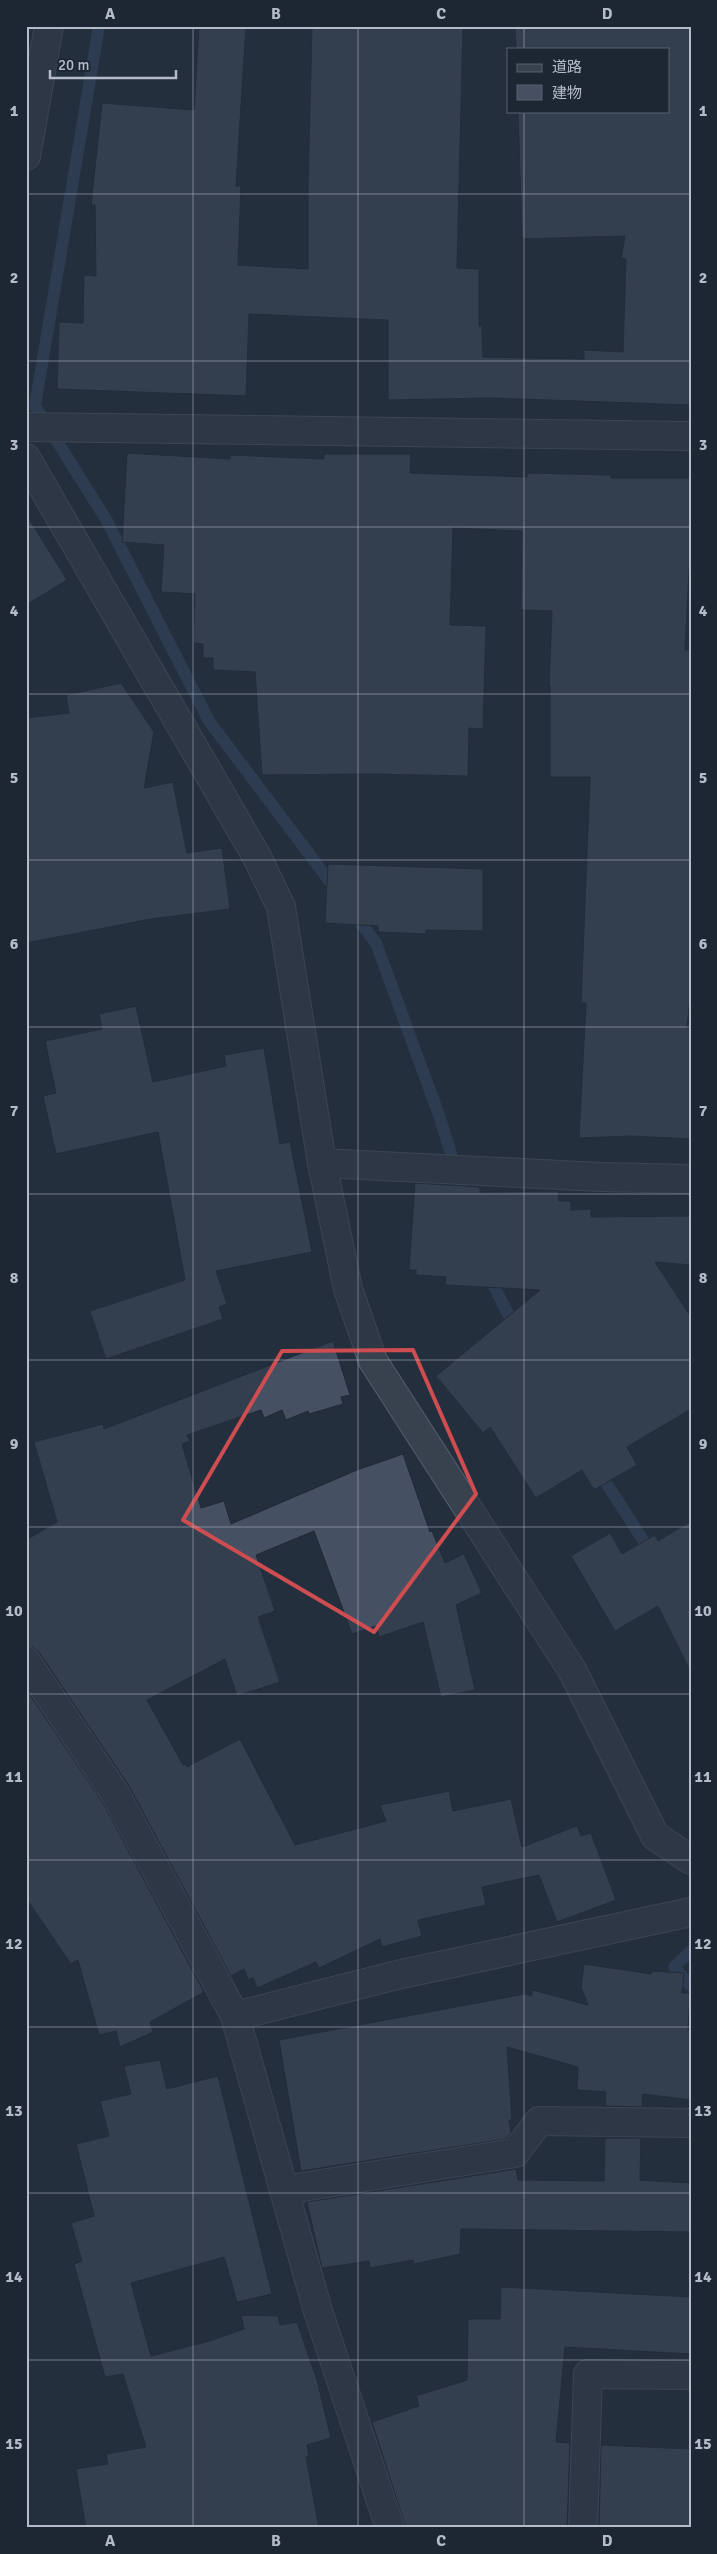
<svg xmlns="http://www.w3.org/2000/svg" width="717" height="2554" viewBox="0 0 717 2554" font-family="Signika,'Noto Sans JP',sans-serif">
  <rect width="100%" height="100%" fill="#242f3e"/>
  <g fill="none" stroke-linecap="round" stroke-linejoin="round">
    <g stroke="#394c67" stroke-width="12">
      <polyline points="99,26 35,406 107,521 209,721 337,891"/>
      <polyline points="353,913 376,943 440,1118 466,1202"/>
      <polyline points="488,1274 516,1330"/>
      <polyline points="598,1470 652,1554"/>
      <polyline points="691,1951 674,1967 691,1986"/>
    </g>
  </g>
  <g fill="#455162" stroke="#1f2835">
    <polygon points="199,26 246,26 236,186 241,186 238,265 308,269 308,187 312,26 463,26 457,268 479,269 479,326 482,326 483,357 584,359 584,350 623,352 626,259 621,258 625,236 522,239 518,111 668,111 668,49 516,49 515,26 691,26 691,405 490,398 388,400 388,320 249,314 246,396 57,389 59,322 83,323 84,275 96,276 95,205 91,205 102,103 194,110"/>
    <polygon points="127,453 230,459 230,455 324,459 324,454 411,454 410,473 527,477 527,473 611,475 611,478 691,478 691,532 685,650 691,650 691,988 687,1028 691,1028 691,1139 631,1136 579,1138 586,1003 581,1003 590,777 550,777 550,686 549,686 552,611 521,610 522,531 453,528 450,625 486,626 483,729 469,728 468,776 373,774 262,775 255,672 213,670 213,658 203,658 203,644 193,643 195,594 161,592 164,545 122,542"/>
    <polygon points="26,514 67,580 26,605"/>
    <polygon points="121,683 154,732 144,788 173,782 187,853 222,848 230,909 151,919 26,943 26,718 69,713 66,695"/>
    <polygon points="328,864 483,869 483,931 426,930 426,934 378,932 378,926 325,923"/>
    <polygon points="136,1006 153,1082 226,1066 224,1055 264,1048 280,1144 290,1142 312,1252 216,1271 227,1304 219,1307 223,1319 106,1359 90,1311 185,1280 158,1132 56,1154 43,1096 56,1093 45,1041 102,1029 99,1014"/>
    <polygon points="415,1183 480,1187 480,1192 558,1191 559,1201 571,1201 571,1210 591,1209 591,1217 691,1216 691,1265 655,1262 691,1317 691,1409 627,1447 637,1465 594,1490 582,1470 536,1498 490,1427 483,1433 436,1376 540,1290 445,1285 446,1277 416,1275 416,1270 409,1270"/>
    <polygon points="333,1341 350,1395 341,1397 343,1404 309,1414 308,1411 286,1420 282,1410 264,1418 261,1410 187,1435 190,1441 182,1444 201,1508 224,1501 231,1524 357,1470 403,1454 430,1532 432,1531 445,1563 464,1554 482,1593 456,1605 475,1690 441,1697 423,1622 379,1637 376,1626 352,1634 314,1531 256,1555 275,1611 258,1617 280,1682 237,1696 225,1659 147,1700 183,1765 186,1764 187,1767 240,1739 295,1845 386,1821 380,1805 449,1791 453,1811 511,1799 522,1847 577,1826 581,1836 591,1833 616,1900 557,1922 539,1875 482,1887 486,1905 418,1920 422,1936 382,1947 380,1939 319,1968 316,1962 257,1988 253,1978 248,1980 244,1969 231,1976 129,1786 39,1652 33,1647 26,1646 26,1540 57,1522 34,1442 103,1424 104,1429"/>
    <polygon points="691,1521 691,1673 658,1606 615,1631 571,1556 610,1533 622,1554 655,1535 658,1541"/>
    <polygon points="26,1689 103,1803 204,1992 150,2022 153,2032 120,2047 116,2031 99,2035 78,1960 71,1964 26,1898"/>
    <polygon points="584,1964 651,1974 651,1971 684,1973 682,1993 690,1993 688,2030 691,2030 691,2100 643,2094 642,2107 605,2106 606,2092 577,2090 578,2067 507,2047 512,2120 509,2120 511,2133 506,2139 301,2171 279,2040 525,1994 531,1996 533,1990 588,2005 581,1987"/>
    <polygon points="160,2060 167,2089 218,2076 272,2294 237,2302 224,2257 131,2283 151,2356 210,2341 244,2329 241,2315 278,2316 280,2325 297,2322 317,2380 331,2438 307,2445 309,2456 306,2457 319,2528 86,2528 76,2469 108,2464 106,2454 146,2447 123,2374 105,2377 74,2264 82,2261 71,2223 94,2216 76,2144 109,2136 100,2101 131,2094 124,2066"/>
    <polygon points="605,2138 641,2138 640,2180 691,2183 691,2232 461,2229 460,2254 414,2264 413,2260 370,2268 369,2261 322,2268 307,2202 516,2169 518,2180 604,2181"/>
    <polygon points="501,2287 691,2297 691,2354 565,2347 556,2442 570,2443 567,2528 406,2528 372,2422 419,2406 416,2396 467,2380 468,2319 500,2319"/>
    <polygon points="601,2445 691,2449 691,2528 599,2528"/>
  </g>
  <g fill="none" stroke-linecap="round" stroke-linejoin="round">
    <defs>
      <g id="minor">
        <polyline points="26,156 49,26"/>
        <polyline points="26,427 691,436"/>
        <polyline points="26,458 257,857 281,907 322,1163 348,1289 373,1361 572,1670 655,1836 691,1860"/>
        <polyline points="322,1163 600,1177 691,1179"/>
        <polyline points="26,1661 116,1795 235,2016 318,2311 390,2528"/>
        <polyline points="235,2016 397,1975 691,1912"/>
        <polyline points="284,2190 515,2153 539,2121 691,2123"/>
        <polyline points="583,2528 588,2374 691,2375"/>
      </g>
    </defs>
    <use href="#minor" stroke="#565f6c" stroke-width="30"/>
    <use href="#minor" stroke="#38414e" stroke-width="28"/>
  </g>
  <path d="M0 0H717V2554H0ZM413 1350 476 1494 374 1632 183 1520 282 1351Z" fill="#242f3e" fill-opacity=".55" fill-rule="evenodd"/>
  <path fill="none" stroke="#ce4d50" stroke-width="4" stroke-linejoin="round" d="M413 1350 476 1494 374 1632 183 1520 282 1351Z"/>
  <path fill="none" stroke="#b4bcc9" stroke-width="1" stroke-opacity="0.55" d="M193 26V2528M358 26V2528M524 26V49M524 111V2528M26 194H691M26 361H691M26 527H691M26 694H691M26 860H691M26 1027H691M26 1194H691M26 1360H691M26 1527H691M26 1694H691M26 1860H691M26 2027H691M26 2193H691M26 2360H691"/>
  <rect width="717" height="2554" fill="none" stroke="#1d2633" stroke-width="55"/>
  <rect x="507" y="48" width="162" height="65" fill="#1d2633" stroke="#59626f"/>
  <rect x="517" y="64" width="25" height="8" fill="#38414e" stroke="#59626f"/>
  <text x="552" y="72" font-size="15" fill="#b4bcc9">道路</text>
  <rect x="517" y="85" width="25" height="15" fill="#455162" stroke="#59626f"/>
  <text x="552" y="98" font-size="15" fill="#b4bcc9">建物</text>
  <path d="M50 70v8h126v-8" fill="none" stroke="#b4bcc9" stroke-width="2.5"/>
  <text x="58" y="70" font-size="15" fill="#b4bcc9" stroke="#1d2633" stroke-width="4" paint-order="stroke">20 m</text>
  <rect x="28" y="28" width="662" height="2498" fill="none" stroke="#b4bcc9" stroke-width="2"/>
  <g font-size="16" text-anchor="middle" font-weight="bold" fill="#b4bcc9">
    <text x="110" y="19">A</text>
    <text x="276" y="19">B</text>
    <text x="441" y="19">C</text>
    <text x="607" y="19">D</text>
    <text x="14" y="116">1</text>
    <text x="703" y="116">1</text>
    <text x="14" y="283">2</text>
    <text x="703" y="283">2</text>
    <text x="14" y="450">3</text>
    <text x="703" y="450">3</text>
    <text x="14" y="616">4</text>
    <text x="703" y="616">4</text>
    <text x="14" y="783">5</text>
    <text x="703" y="783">5</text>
    <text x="14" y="949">6</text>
    <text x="703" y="949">6</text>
    <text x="14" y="1116">7</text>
    <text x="703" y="1116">7</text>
    <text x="14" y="1283">8</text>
    <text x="703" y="1283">8</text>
    <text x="14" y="1449">9</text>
    <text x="703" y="1449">9</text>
    <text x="14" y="1616">10</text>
    <text x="703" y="1616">10</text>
    <text x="14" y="1782">11</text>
    <text x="703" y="1782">11</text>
    <text x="14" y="1949">12</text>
    <text x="703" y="1949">12</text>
    <text x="14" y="2116">13</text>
    <text x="703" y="2116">13</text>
    <text x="14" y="2282">14</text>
    <text x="703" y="2282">14</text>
    <text x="14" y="2449">15</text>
    <text x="703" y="2449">15</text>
    <text x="110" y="2546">A</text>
    <text x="276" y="2546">B</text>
    <text x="441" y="2546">C</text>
    <text x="607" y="2546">D</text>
  </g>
</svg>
